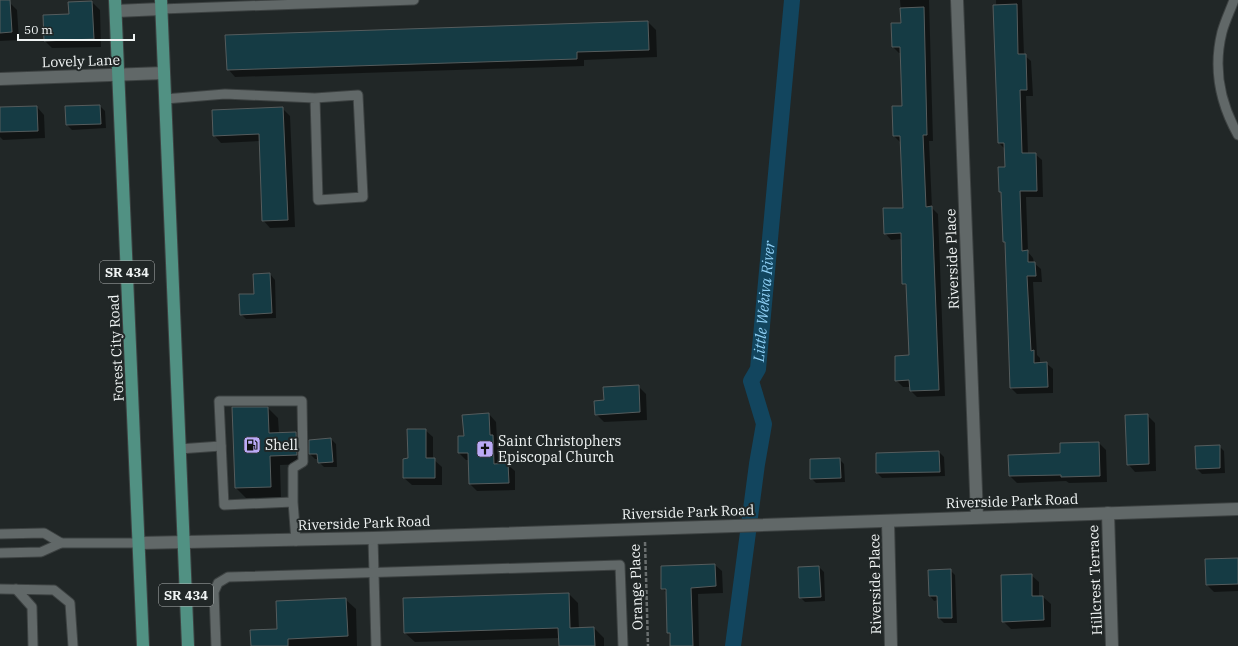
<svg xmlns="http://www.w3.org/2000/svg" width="1238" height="646" viewBox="0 0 1238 646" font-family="'IBM Plex Serif',serif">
  <rect width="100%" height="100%" fill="#212727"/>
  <g fill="#0007">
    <polygon points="900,0 929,0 933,141 929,141 932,208 938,214 945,396 917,397 911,391 911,387 903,387 896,380 910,356 907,287 903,283 902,239 891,240 885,233 904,208 900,142 894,136 903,107 902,53 899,53 893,47 902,24"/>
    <polygon points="996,0 1022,0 1024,55 1031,61 1033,96 1026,96 1028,154 1035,154 1042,160 1043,197 1026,197 1028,252 1033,258 1034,263 1041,269 1042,282 1033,282 1037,355 1040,358 1040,363 1046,363 1053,369 1053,393 1017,394 1011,388 1006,244 1004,242 1002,194 1000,192 1006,168 1005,149 999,143"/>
    <polygon points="92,2 100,10 101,47 52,48 45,41 70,15 69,3"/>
    <polygon points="0,3 10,3 17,10 19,40 0,41"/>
    <polygon points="648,22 656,30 657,57 584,60 584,66 235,77 228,69 226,36"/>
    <polygon points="100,106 105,111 106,128 72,130 67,125"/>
    <polygon points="37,107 44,115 45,138 3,140 0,137 0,108"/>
    <polygon points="282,108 290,116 295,227 270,228 263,220 260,141 221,143 214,135"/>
    <polygon points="270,274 275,280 276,318 246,319 241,314"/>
    <polygon points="638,386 646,394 647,420 604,422 596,414 605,401"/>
    <polygon points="268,408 278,418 279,433 296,433 306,443 306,464 280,465 281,497 246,498 236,488"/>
    <polygon points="489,414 496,422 497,440 500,443 500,464 507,464 515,471 515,490 477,491 470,484 469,460 466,460 459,453 465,437"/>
    <polygon points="1147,415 1155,423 1156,471 1135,472 1128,464"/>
    <polygon points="425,430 433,437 433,459 442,467 442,485 412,485 404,478 409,459"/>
    <polygon points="331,439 336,444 337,467 324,467 319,462 319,459 315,459 310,454"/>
    <polygon points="1099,443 1106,450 1107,482 1069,483 1066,481 1017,483 1010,476 1061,454"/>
    <polygon points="1219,446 1224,451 1225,473 1202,474 1197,469"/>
    <polygon points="939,452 944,457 945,476 882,478 877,473"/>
    <polygon points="839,459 844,464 845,482 816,483 811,478"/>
    <polygon points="1238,559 1238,591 1214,592 1207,585"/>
    <polygon points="715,565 722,571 723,593 698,594 699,646 670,646 667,593 662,588"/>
    <polygon points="819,567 824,572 825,601 805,602 800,597"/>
    <polygon points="950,570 955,575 957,623 944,623 939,618 938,600 934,601 930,596"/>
    <polygon points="1031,575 1039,582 1039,597 1043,597 1051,604 1051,627 1011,629 1003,621"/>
    <polygon points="569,594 578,603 579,629 594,628 604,638 604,646 559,646 559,638 415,642 405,633"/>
    <polygon points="345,599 356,609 357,646 252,646 278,630"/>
  </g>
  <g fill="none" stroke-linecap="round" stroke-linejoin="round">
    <path stroke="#12455e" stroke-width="16" id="s1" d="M733 646 757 464 764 424 751 381 758 369 792 0"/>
  </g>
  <g fill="#153b44" stroke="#555c5d">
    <polygon points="0,0 10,0 12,32 0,33"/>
    <polygon points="92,1 94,39 44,41 43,15 69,14 68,2"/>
    <polygon points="1017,4 1018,54 1026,54 1027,90 1020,90 1022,153 1036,153 1037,191 1020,191 1022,251 1028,250 1028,262 1035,262 1036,276 1027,276 1031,351 1034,350 1034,363 1047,362 1048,387 1010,388 1005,242 1003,242 1001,192 999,192 998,167 1005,167 1004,143 998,143 993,5"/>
    <polygon points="924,7 927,135 923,135 926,207 932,206 939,390 910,391 909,380 895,381 895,356 909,355 906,284 902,284 901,233 884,234 883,208 903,208 900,136 893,136 892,106 902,106 900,47 892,47 891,23 901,23 900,8"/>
    <polygon points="648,21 649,50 577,52 577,59 227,70 225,35"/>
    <polygon points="100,105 101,124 66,125 65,106"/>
    <polygon points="37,106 38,131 0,132 0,107"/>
    <polygon points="283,107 288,220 262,221 259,134 213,136 212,110"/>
    <polygon points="270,273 272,313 240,315 239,294 254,294 253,274"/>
    <polygon points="639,385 640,412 595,415 594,401 604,400 603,387"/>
    <polygon points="232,407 268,407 269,433 296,432 297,455 270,456 271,487 235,488"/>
    <polygon points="489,413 490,435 493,435 494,464 508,463 509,483 469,484 468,453 458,453 458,436 464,436 462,415"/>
    <polygon points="1148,414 1149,464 1127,465 1125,415"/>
    <polygon points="407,429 426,429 426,458 435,458 435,478 403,478 403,459 408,458"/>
    <polygon points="331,438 333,462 318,463 317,454 309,454 309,440"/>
    <polygon points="1099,442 1100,476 1061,477 1061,475 1009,476 1008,455 1060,453 1060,443"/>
    <polygon points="1220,445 1220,468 1196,469 1195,446"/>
    <polygon points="939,451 940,472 876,473 876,453"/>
    <polygon points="840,458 841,478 810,479 810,459"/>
    <polygon points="1238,558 1238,584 1206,585 1205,559"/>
    <polygon points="715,564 716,586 691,588 693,646 670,646 670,633 667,633 666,589 661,589 661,566"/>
    <polygon points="819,566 821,597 799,598 798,567"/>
    <polygon points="951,569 952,618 938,618 937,596 929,596 928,570"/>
    <polygon points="1032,574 1032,596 1043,596 1044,620 1002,622 1001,575"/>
    <polygon points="569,593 570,628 594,627 595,646 559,646 558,628 404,633 403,598"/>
    <polygon points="346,598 348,636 288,639 288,646 251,646 250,630 277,629 276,601"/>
  </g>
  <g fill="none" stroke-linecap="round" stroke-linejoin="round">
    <defs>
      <g id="service">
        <path d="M1234 0C1230 11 1225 21 1222 32 1213 68 1220 103 1238 135"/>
        <polyline points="161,9 414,0"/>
        <polyline points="165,99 225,94 315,98 358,95 363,197 318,200 315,98"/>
        <polyline points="179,449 221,446"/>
        <polyline points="293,502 224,505 219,401 302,401 303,462 293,468 293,502 296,541"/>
        <polyline points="0,534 44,533 61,543"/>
        <polyline points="373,538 376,646"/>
        <polyline points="0,553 41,552 61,543 139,543"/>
        <polyline points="0,589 54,590 70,603 73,646"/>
        <polyline points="16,589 32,607 33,646"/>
        <polyline points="216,646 214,592 218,583 228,577 620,565 623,646"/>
      </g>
      <g id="minor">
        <polyline points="957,0 977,517"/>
        <polyline points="116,11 161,9"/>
        <polyline points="0,79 164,73"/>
        <polyline points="1108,513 1112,646"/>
        <polyline points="888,522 891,646"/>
      </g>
      <polyline id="tertiary" points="139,543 373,538 1238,509"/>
      <g id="primary">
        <polyline points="115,0 143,646"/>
        <polyline points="161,0 188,646"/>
      </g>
    </defs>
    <use href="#service" stroke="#3d4242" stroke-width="11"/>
    <use href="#minor" stroke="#3d4242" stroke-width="14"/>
    <use href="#tertiary" stroke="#3d4242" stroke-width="14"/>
    <use href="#primary" stroke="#3d4242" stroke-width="14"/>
    <polyline stroke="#6a6f6f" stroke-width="2.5" stroke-dasharray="4 2" stroke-linecap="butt" points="645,542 648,646"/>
    <use href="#service" stroke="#616868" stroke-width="9"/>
    <use href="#minor" stroke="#616868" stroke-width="12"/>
    <use href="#tertiary" stroke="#616868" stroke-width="12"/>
    <use href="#primary" stroke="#519183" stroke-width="12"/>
  </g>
  <defs>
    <symbol id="fuel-square" viewBox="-11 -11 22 22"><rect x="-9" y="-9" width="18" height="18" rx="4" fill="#bbaaf6" stroke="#212727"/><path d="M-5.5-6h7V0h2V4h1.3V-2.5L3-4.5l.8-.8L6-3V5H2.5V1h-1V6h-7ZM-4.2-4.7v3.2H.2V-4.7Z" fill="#111"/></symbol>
    <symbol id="church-square" viewBox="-11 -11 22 22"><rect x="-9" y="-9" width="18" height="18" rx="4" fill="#bbaaf6" stroke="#212727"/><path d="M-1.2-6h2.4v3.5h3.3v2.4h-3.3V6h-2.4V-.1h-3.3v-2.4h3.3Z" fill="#111"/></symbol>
  </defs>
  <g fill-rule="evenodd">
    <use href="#fuel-square" x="242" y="435" width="20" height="20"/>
    <use href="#church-square" x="475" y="439" width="20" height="20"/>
  </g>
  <g text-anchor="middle" stroke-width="4" stroke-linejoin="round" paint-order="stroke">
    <g fill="#212727" stroke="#b2b6b6" stroke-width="1">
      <rect x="100" y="261" width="54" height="22" rx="3"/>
      <rect x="159" y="584" width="54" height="22" rx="3"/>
    </g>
    <g font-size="13" font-weight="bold" fill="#f0f4f4">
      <text x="127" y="277">SR 434</text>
      <text x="186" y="600">SR 434</text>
    </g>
    <g font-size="14" fill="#f0f4f4" stroke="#212727">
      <text transform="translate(81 61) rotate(-2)" y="5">Lovely Lane</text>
      <text transform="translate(952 259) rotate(-92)" y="5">Riverside Place</text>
      <text transform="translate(116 348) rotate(-93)" y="5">Forest City Road</text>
      <text transform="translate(1012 501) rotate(-2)" y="5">Riverside Park Road</text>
      <text transform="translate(688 512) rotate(-2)" y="5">Riverside Park Road</text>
      <text transform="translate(364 523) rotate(-2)" y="5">Riverside Park Road</text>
      <text transform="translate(1095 580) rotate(-92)" y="5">Hillcrest Terrace</text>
      <text transform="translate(875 584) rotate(-91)" y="5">Riverside Place</text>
      <text transform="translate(636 587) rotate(-92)" y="5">Orange Place</text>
    </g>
    <g font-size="14" fill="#f0f4f4" stroke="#212727" text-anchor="start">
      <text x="498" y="446">Saint Christophers<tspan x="498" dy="16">Episcopal Church</tspan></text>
      <text x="265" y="450">Shell</text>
    </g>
    <g font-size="15" font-style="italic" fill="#8ecff5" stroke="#212727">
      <text dy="5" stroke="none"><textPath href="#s1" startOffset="351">Little Wekiva River</textPath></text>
    </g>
  </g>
  <path d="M18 34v6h116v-6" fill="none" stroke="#f0f4f4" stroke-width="2"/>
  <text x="24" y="34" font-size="12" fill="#f0f4f4" stroke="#212727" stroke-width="3" paint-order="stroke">50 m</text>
</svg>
